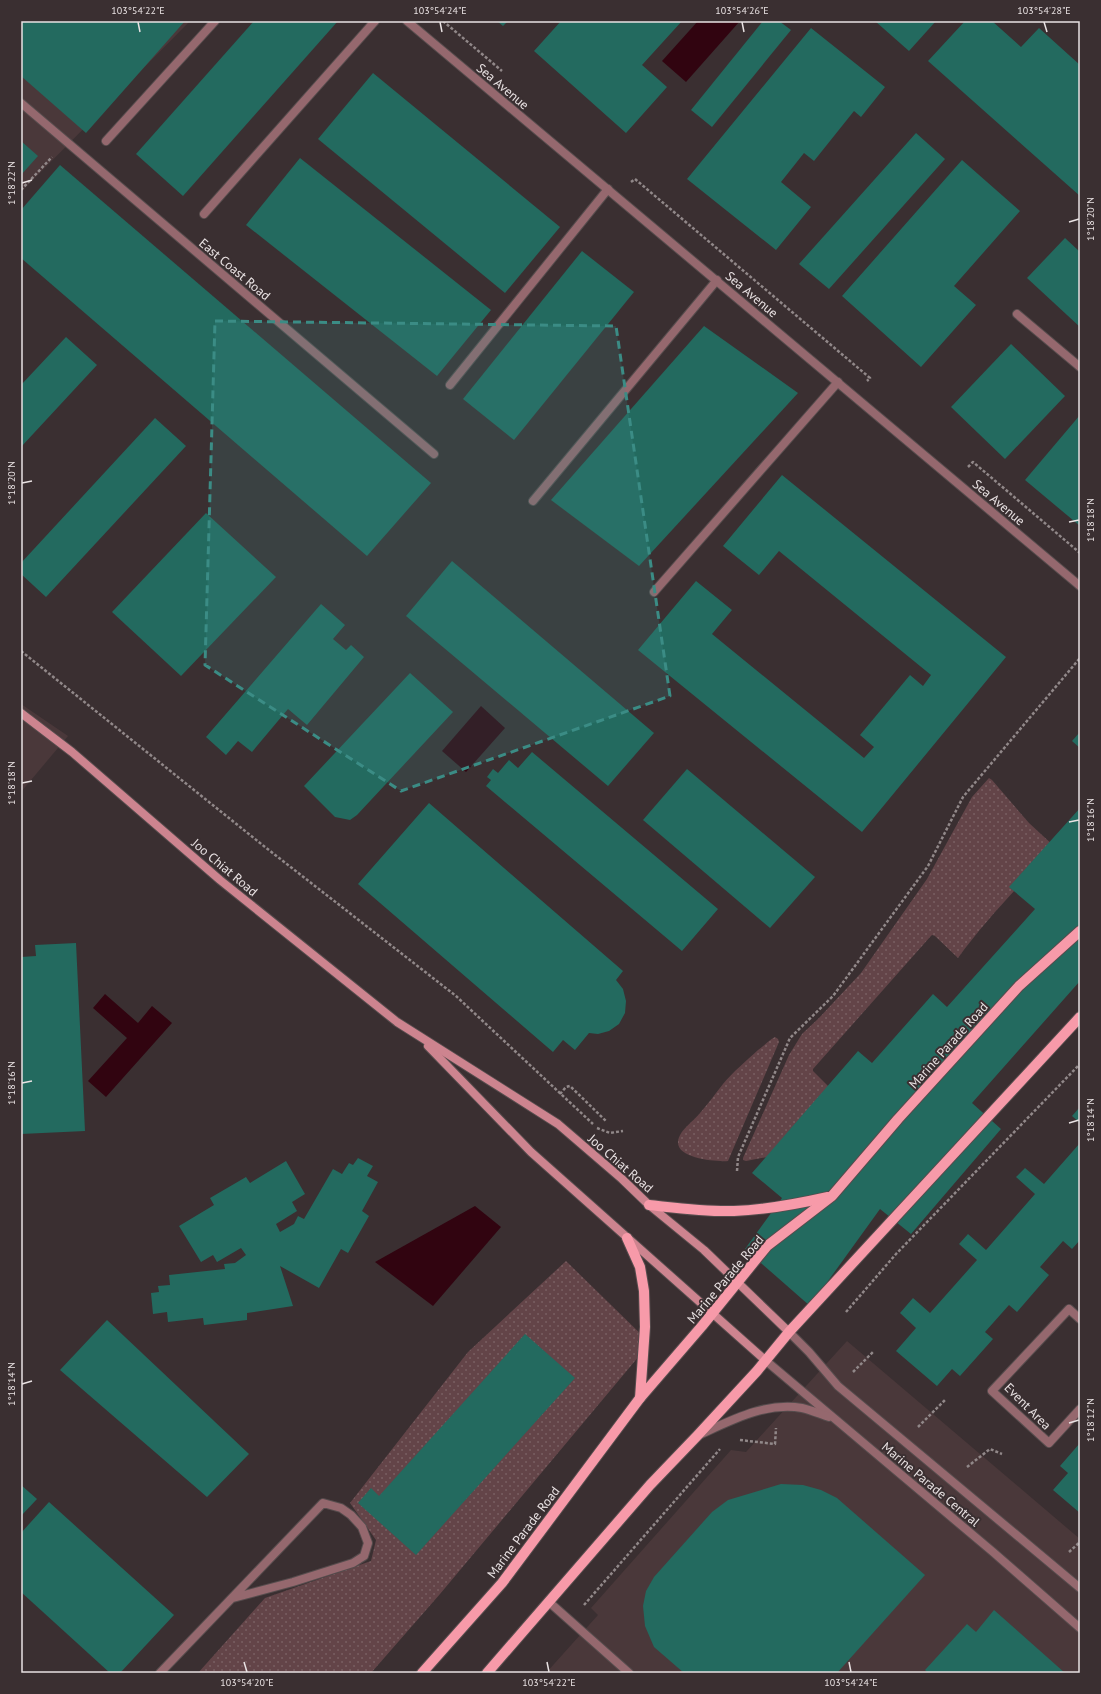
<svg xmlns="http://www.w3.org/2000/svg" width="1101" height="1694" viewBox="0 0 1101 1694" font-family="'PT Sans',sans-serif">
  <defs>
    <pattern id="grass-dots" width="8" height="8" patternUnits="userSpaceOnUse"><rect width="8" height="8" fill="#634448"/><path d="M2 2h.1M6 6h.1" fill="none" stroke="#795f62" stroke-width="1.8" stroke-linecap="round"/></pattern>
  </defs>
  <rect width="100%" height="100%" fill="#3a2f31"/>
  <g fill="#4a383a">
    <polygon points="21,21 190,21 21,192"/>
    <polygon points="21,704 68,736 21,792"/>
    <polygon points="847,1341 1080,1539 1080,1673 546,1673 598,1615 591,1608 731,1450 746,1452"/>
  </g>
  <g fill="url(#grass-dots)">
    <path d="M989 778 992 780 1029 823 1055 847C1022 883 987 918 958 958L935 936 932 935 930 937 813 1069V1071L837 1095 782 1154 746 1161 743 1160V1158L789 1055 802 1034 819 1018 861 973 927 879 972 797Z"/>
    <path d="M775 1037 778 1039 779 1042 728 1161C717 1162 677 1159 678 1142 679 1130 693 1122 700 1113 708 1104 715 1094 723 1084 733 1072 746 1061 758 1050 764 1046 769 1040 775 1037Z"/>
    <polygon points="566,1261 650,1343 440,1594 371,1673 198,1673 265,1598 371,1561 376,1540 350,1503 468,1352"/>
  </g>
  <g fill="#310410">
    <polygon points="698,21 740,21 686,82 662,61"/>
    <polygon points="481,706 505,728 466,772 442,751"/>
    <polygon points="105,994 138,1023 152,1006 172,1023 106,1097 88,1081 127,1038 93,1008"/>
    <polygon points="475,1206 501,1227 433,1306 375,1262"/>
  </g>
  <g fill="#236a5f">
    <polygon points="21,21 185,21 86,133 21,76"/>
    <polygon points="254,21 338,21 183,196 136,154"/>
    <polygon points="497,21 508,21 503,26"/>
    <polygon points="561,21 682,21 642,65 667,87 626,133 534,51"/>
    <polygon points="763,21 779,21 791,30 712,127 691,110"/>
    <polygon points="875,21 936,21 909,51"/>
    <polygon points="965,21 992,21 1021,47 1039,28 1080,65 1080,196 928,61"/>
    <polygon points="811,28 885,87 861,117 854,111 814,161 804,153 781,182 811,207 776,250 687,179"/>
    <polygon points="373,73 560,227 505,293 318,139"/>
    <polygon points="916,133 945,159 829,289 799,264"/>
    <polygon points="21,141 38,156 21,175"/>
    <polygon points="300,158 491,310 437,376 246,225"/>
    <polygon points="962,160 1020,211 954,286 976,305 921,367 842,296"/>
    <polygon points="60,165 431,483 367,556 21,258 21,210"/>
    <polygon points="1065,238 1080,252 1080,327 1027,278"/>
    <polygon points="582,251 634,292 514,440 463,399"/>
    <polygon points="704,326 798,393 639,566 551,500"/>
    <polygon points="66,337 97,365 21,447 21,385"/>
    <polygon points="1011,344 1065,396 1005,459 951,407"/>
    <polygon points="1080,415 1080,526 1025,480"/>
    <polygon points="155,418 186,446 46,597 21,574 21,563"/>
    <polygon points="782,475 1006,657 862,832 638,650 696,581 732,610 712,634 864,758 874,747 860,735 910,675 923,686 931,675 779,551 759,575 723,546"/>
    <polygon points="206,513 276,577 181,676 112,612"/>
    <polygon points="452,561 654,733 608,786 406,616"/>
    <polygon points="321,604 345,625 333,639 346,650 351,645 364,657 307,725 288,709 252,752 238,741 226,755 206,737"/>
    <polygon points="410,673 453,712 357,815 350,820 335,817 304,786"/>
    <polygon points="1080,732 1080,748 1072,741"/>
    <polygon points="532,752 718,909 682,951 486,786 491,780 487,777 493,769 498,773 509,760 518,768"/>
    <polygon points="687,769 815,877 770,928 643,820"/>
    <polygon points="429,803 623,971 616,980 623,989 626,1001 625,1013 619,1024 609,1031 598,1034 589,1033 575,1050 563,1040 553,1052 358,884"/>
    <polygon points="1080,808 1080,981 972,1103 1001,1129 911,1234 880,1209 810,1306 745,1249 782,1198 752,1173 858,1051 872,1063 933,994 947,1007 1035,909 1009,887"/>
    <polygon points="76,943 85,1131 21,1134 21,957 36,956 35,945"/>
    <polygon points="1080,1107 1080,1123 1072,1116"/>
    <polygon points="1080,1143 1080,1240 1072,1249 1063,1241 1040,1267 1049,1275 1017,1312 1009,1305 985,1332 993,1339 960,1376 952,1369 937,1386 896,1351 916,1328 900,1313 913,1298 930,1313 977,1260 959,1244 968,1234 986,1250 1035,1194 1016,1177 1025,1168 1044,1184"/>
    <polygon points="358,1158 373,1166 367,1176 378,1182 362,1211 369,1216 348,1253 341,1249 319,1288 280,1266 293,1306 247,1313 247,1320 204,1325 203,1318 168,1322 167,1312 153,1314 151,1293 159,1292 158,1286 170,1285 169,1275 225,1269 224,1264 235,1263 246,1255 241,1248 217,1262 213,1255 201,1262 179,1226 214,1205 210,1198 246,1177 250,1183 286,1161 305,1194 292,1202 297,1211 276,1224 280,1232 294,1224 298,1216 304,1219 333,1169 342,1174 349,1163 353,1165"/>
    <polygon points="107,1320 249,1454 207,1497 60,1370"/>
    <polygon points="525,1334 575,1378 416,1555 358,1503 371,1488 379,1496"/>
    <polygon points="1080,1443 1080,1513 1053,1490 1068,1473 1060,1466"/>
    <polygon points="781,1484 803,1485 821,1490 837,1498 925,1575 837,1673 684,1673 654,1647 645,1626 643,1606 646,1591 654,1577 712,1512 728,1500"/>
    <polygon points="21,1485 37,1499 21,1516"/>
    <polygon points="49,1502 174,1615 120,1673 110,1673 21,1592 21,1533"/>
    <polygon points="994,1610 1065,1673 928,1673 925,1670 967,1624 976,1632"/>
  </g>
  <g fill="none" stroke-linecap="round" stroke-linejoin="round">
    <defs>
      <g id="lane">
        <polyline points="106,141 215,21"/>
        <polyline points="1017,314 1080,367"/>
        <polyline points="450,385 608,189"/>
        <polyline points="533,501 717,280"/>
        <polyline points="160,1673 323,1503 341,1508 351,1515 362,1527 368,1543 364,1556 353,1563 293,1582 233,1598"/>
      </g>
      <g id="street">
        <polyline points="407,21 1080,586"/>
        <polyline points="21,103 434,454"/>
        <polyline points="204,214 375,21"/>
        <polyline points="654,592 838,382"/>
        <polyline points="1080,1319 1069,1309 992,1391 1049,1443 1080,1409"/>
        <polyline points="789,1332 809,1352 838,1386 1080,1588"/>
        <polyline points="765,1360 993,1552 1080,1628"/>
        <path d="M699 1435C732 1420 765 1402 802 1408 811 1410 820 1414 829 1417"/>
        <polyline points="549,1602 629,1673"/>
      </g>
      <g id="secondary">
        <polyline points="21,713 72,752 220,880 397,1022 558,1124 622,1179 649,1205 704,1250 789,1332"/>
        <polyline points="428,1046 531,1152 765,1360"/>
      </g>
      <g id="primary">
        <path d="M649 1205C677 1208 706 1212 734 1211 766 1210 797 1204 828 1197"/>
        <polyline points="627,1238 640,1267 644,1291 645,1327 640,1398"/>
        <polyline points="422,1673 502,1583 640,1398 702,1326 767,1246 832,1196 898,1119 1019,986 1080,931"/>
        <polyline points="487,1673 650,1485 697,1436 757,1371 789,1332 1080,1017"/>
      </g>
    </defs>
    <use href="#lane" stroke="#564c4d" stroke-width="10"/>
    <use href="#street" stroke="#564c4d" stroke-width="10"/>
    <use href="#secondary" stroke="#564c4d" stroke-width="10"/>
    <use href="#primary" stroke="#564c4d" stroke-width="12"/>
    <g stroke="#918889" stroke-width="2.5" stroke-dasharray="3 2" stroke-linecap="butt">
      <polyline points="443,21 502,71"/>
      <polyline points="631,182 635,179 870,378 867,381"/>
      <polyline points="21,190 52,157"/>
      <polyline points="968,467 973,462 1080,553"/>
      <polyline points="21,651 265,847 456,996 593,1124"/>
      <polyline points="560,1094 566,1087 570,1086 606,1121"/>
      <polyline points="597,1128 610,1133 623,1131"/>
      <polyline points="737,1171 738,1157 790,1038 833,996 928,866 963,797 1080,658"/>
      <polyline points="846,1312 896,1254 1080,1064"/>
      <polyline points="853,1372 874,1351"/>
      <polyline points="918,1427 946,1399"/>
      <polyline points="740,1440 775,1444 776,1428"/>
      <polyline points="967,1467 990,1449 1002,1454"/>
      <polyline points="1069,1552 1080,1542"/>
      <polyline points="584,1605 720,1449"/>
    </g>
    <use href="#lane" stroke="#95686e" stroke-width="8"/>
    <use href="#street" stroke="#95686e" stroke-width="8"/>
    <use href="#secondary" stroke="#cd848f" stroke-width="8"/>
    <use href="#primary" stroke="#f79aa9" stroke-width="10"/>
  </g>
  <path fill="#3b8c85" fill-opacity="0.2" stroke="#3b8c85" stroke-width="3" stroke-dasharray="8 5" stroke-linejoin="round" d="M215 321 616 326 670 696 401 791 205 665Z"/>
  <path fill="none" stroke="#e9e2e3" stroke-width="1.5" d="M138 22 140 32M440 22 442 32M742 22 744 32M1044 22 1047 32M22 183 32 180M1069 222 1079 219M22 483 32 481M1069 522 1079 520M22 783 32 781M1069 822 1079 820M22 1083 32 1081M1069 1123 1079 1120M22 1384 32 1381M1069 1423 1079 1420M244 1662 247 1672M547 1662 549 1672M849 1662 851 1672"/>
  <g text-anchor="middle" stroke-width="4" stroke-linejoin="round" paint-order="stroke">
    <g font-size="13" fill="#e9e2e3" stroke="#3a2f31">
      <text transform="translate(503 86) rotate(40)" y="5">Sea Avenue</text>
      <text transform="translate(235 269) rotate(40)" y="5">East Coast Road</text>
      <text transform="translate(752 294) rotate(40)" y="5">Sea Avenue</text>
      <text transform="translate(999 502) rotate(40)" y="5">Sea Avenue</text>
      <text transform="translate(225 867) rotate(40)" y="5">Joo Chiat Road</text>
      <text transform="translate(948 1045) rotate(-48)" y="5">Marine Parade Road</text>
      <text transform="translate(621 1163) rotate(41)" y="5">Joo Chiat Road</text>
      <text transform="translate(725 1279) rotate(-50)" y="5">Marine Parade Road</text>
      <text transform="translate(1028 1406) rotate(45)" y="5">Event Area</text>
      <text transform="translate(931 1484) rotate(40)" y="5">Marine Parade Central</text>
      <text transform="translate(523 1532) rotate(-53)" y="5">Marine Parade Road</text>
    </g>
  </g>
  <rect width="1101" height="1694" fill="none" stroke="#3a2f31" stroke-width="44"/>
  <rect x="22" y="22" width="1057" height="1650" fill="none" stroke="#e9e2e3" stroke-width="1.5"/>
  <g font-size="10" text-anchor="middle" fill="#e9e2e3">
    <text x="138" y="14">103°54'22"E</text>
    <text x="440" y="14">103°54'24"E</text>
    <text x="742" y="14">103°54'26"E</text>
    <text x="1044" y="14">103°54'28"E</text>
    <text transform="translate(11 183) rotate(-90)" y="4">1°18'22"N</text>
    <text transform="translate(1090 219) rotate(-90)" y="4">1°18'20"N</text>
    <text transform="translate(11 483) rotate(-90)" y="4">1°18'20"N</text>
    <text transform="translate(1090 520) rotate(-90)" y="4">1°18'18"N</text>
    <text transform="translate(11 783) rotate(-90)" y="4">1°18'18"N</text>
    <text transform="translate(1090 820) rotate(-90)" y="4">1°18'16"N</text>
    <text transform="translate(11 1083) rotate(-90)" y="4">1°18'16"N</text>
    <text transform="translate(1090 1120) rotate(-90)" y="4">1°18'14"N</text>
    <text transform="translate(11 1384) rotate(-90)" y="4">1°18'14"N</text>
    <text transform="translate(1090 1420) rotate(-90)" y="4">1°18'12"N</text>
    <text x="247" y="1686">103°54'20"E</text>
    <text x="549" y="1686">103°54'22"E</text>
    <text x="851" y="1686">103°54'24"E</text>
  </g>
</svg>
